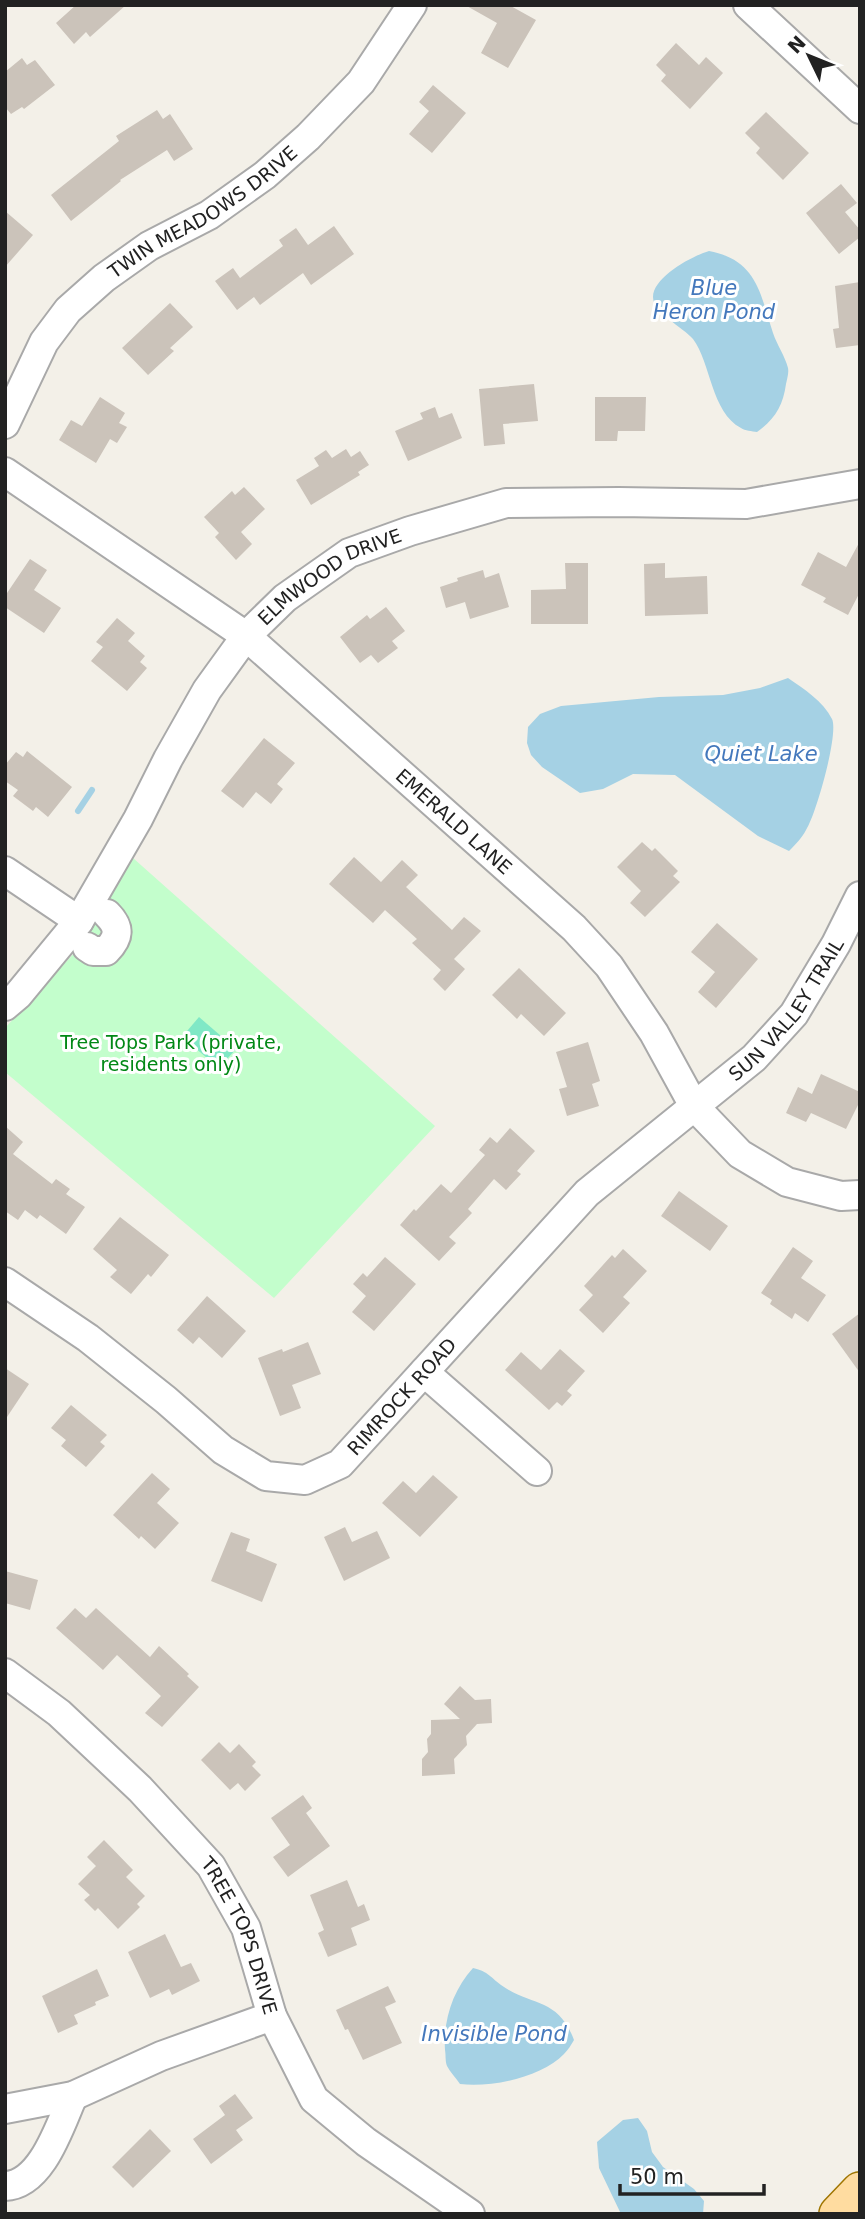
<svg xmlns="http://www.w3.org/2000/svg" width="865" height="2219" viewBox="0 0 865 2219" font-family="'DejaVu Sans',sans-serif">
  <rect width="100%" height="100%" fill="#f3f0e8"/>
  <polygon fill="#c3fecc" points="133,858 435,1126 274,1298 5,1072 5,1028 77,950"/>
  <polygon fill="#80e8c6" points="199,1017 236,1049 219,1068 182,1037"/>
  <g fill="#a5d1e4">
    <path d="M709 251C757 260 760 293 773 333 777 345 785 356 788 368 789 373 787 379 786 384 783 406 775 419 757 432 752 431 745 431 741 428 711 412 711 363 693 339 683 327 653 313 653 297 653 277 692 256 709 251Z"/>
    <path d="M788 678C804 689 823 701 832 719 839 733 816 815 806 830 802 838 795 845 789 851L758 836 675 775 633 774 603 789 580 793 542 767 531 755 527 743 528 727 540 714 561 706 659 697 723 695 760 688Z"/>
    <path d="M473 1968C489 1972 489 1976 501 1985 532 2007 558 1997 574 2040 571 2045 568 2050 564 2054 542 2077 491 2088 460 2084 456 2078 450 2072 447 2066 445 2061 446 2055 445 2050 443 2020 453 1990 473 1968Z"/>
    <polygon points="638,2118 647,2131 652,2152 663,2167 694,2189 704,2201 703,2214 621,2214 599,2168 597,2142 623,2120"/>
  </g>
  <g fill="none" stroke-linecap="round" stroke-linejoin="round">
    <polyline stroke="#a5d1e4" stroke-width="6" points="78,811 92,790"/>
  </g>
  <g fill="#cbc3ba">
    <polygon points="76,5 126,5 90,37 86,32 74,44 56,23"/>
    <polygon points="465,5 509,5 536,20 508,68 481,53 497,23"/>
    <polygon points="676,43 699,65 706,57 723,73 690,109 661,81 666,75 656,65"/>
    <polygon points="22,58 27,65 35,60 55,85 24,109 22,107 11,114 5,107 5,72"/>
    <polygon points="433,85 466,113 432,153 409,134 429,111 419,102"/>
    <polygon points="157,110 163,119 170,114 193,149 174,161 167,150 120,180 121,181 71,221 51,195 119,141 116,136"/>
    <polygon points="766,112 809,153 783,180 756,153 760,148 745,133"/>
    <polygon points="841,184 857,203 845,212 860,230 860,237 839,254 806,213"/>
    <polygon points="5,211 33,235 5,267"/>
    <polygon points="334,226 354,254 311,285 303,273 260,305 254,297 237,310 215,281 233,268 240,278 283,246 279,240 296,228 308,245"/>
    <polygon points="860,282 860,345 836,348 833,329 839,328 835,286"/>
    <polygon points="170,303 193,327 170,348 174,351 148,375 122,348"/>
    <polygon points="534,384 538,421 503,424 505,444 484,446 479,389"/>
    <polygon points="100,397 125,413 119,423 127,427 117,443 110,439 96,463 59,440 71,420 82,426"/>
    <polygon points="595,397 646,397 645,431 618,431 617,441 595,441"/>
    <polygon points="435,407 439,418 452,413 462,438 408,461 395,431 423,419 420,413"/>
    <polygon points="346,449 351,457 360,451 369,465 358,472 360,475 311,505 296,480 319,466 314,458 326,450 332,458"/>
    <polygon points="244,487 265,509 241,532 252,544 236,560 215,537 219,533 204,517 232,491 235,495"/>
    <polygon points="860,541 860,592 848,615 823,602 826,598 801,585 818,552 846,567"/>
    <polygon points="30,559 47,570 34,590 61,608 44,633 5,607 5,596"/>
    <polygon points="565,563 588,563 588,624 531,624 531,590 566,589"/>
    <polygon points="665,563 665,578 707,576 708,614 645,616 644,564"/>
    <polygon points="483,570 485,578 499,573 509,607 470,619 465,602 446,608 440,587 458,581 457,578"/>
    <polygon points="386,607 405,631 392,641 398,648 378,663 371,655 360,663 340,637 367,615 370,619"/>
    <polygon points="117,618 135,633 128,641 145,656 140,662 147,668 127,691 91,661 103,647 96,642"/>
    <polygon points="264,738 295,763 277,784 283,789 271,804 256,792 243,808 221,791"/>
    <polygon points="27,751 72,787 48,817 36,807 33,811 13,796 18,790 5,781 5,765 16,752 23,757"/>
    <polygon points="642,842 652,851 655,848 678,871 673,876 680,882 645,917 630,903 641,891 617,867"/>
    <polygon points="354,857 381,882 402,860 418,875 406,887 452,930 464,917 481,931 454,959 465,969 445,991 433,979 441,970 412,943 417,939 385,910 373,923 329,884"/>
    <polygon points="717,923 758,959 716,1008 698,992 715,972 691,952"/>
    <polygon points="519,968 566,1013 544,1036 521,1014 517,1019 492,995"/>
    <polygon points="588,1042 600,1081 592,1084 599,1106 567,1116 559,1089 567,1087 556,1052"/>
    <polygon points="821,1074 860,1092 860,1101 846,1129 811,1113 806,1122 786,1113 798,1087 812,1094"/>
    <polygon points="5,1126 23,1142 13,1154 52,1184 56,1179 70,1189 66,1194 85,1207 66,1234 40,1215 37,1219 25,1210 18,1220 5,1211"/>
    <polygon points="510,1128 535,1151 517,1171 521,1174 506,1190 494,1179 468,1209 472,1213 449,1237 456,1243 439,1261 400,1225 414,1209 416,1211 441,1184 451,1193 485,1155 479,1150 490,1137 497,1143"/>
    <polygon points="679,1191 728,1226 710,1251 661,1216"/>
    <polygon points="120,1217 169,1255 151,1277 148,1274 131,1294 110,1277 117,1270 93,1249"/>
    <polygon points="793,1247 813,1261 801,1278 826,1295 808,1322 795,1313 792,1319 770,1304 772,1300 761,1293"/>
    <polygon points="623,1249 647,1271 623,1297 630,1303 603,1333 579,1310 593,1295 584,1286 612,1255 615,1258"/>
    <polygon points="385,1257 416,1284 374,1331 352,1312 366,1296 353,1284 363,1273 367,1277"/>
    <polygon points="207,1296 246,1331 222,1358 199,1337 193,1344 177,1330"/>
    <polygon points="860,1313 860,1373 832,1334"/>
    <polygon points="308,1342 321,1374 292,1385 301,1408 280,1416 258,1358 282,1349 283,1352"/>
    <polygon points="560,1349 585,1371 567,1391 572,1395 562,1406 557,1402 549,1410 505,1370 521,1352 541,1370"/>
    <polygon points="5,1368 29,1384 5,1420"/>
    <polygon points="71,1405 107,1435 100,1442 105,1446 86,1467 61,1446 66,1440 51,1428"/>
    <polygon points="152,1473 170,1489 157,1503 179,1523 155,1549 141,1536 139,1539 113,1515"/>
    <polygon points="433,1475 458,1497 420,1537 382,1503 403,1481 416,1493"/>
    <polygon points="345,1527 352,1542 377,1531 390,1558 344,1581 324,1537"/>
    <polygon points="231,1532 250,1539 246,1551 277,1564 262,1602 211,1581"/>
    <polygon points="5,1571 38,1580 30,1610 5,1603"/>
    <polygon points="75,1608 86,1618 96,1608 150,1657 159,1646 189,1674 187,1676 199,1687 162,1727 145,1713 161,1696 117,1655 103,1670 56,1628"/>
    <polygon points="460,1686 475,1700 491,1699 492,1723 477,1724 466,1736 467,1745 454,1759 455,1774 422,1776 422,1759 428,1752 427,1739 431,1734 431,1720 460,1719 444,1704"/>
    <polygon points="219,1742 230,1753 239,1744 256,1762 252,1766 261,1775 245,1791 238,1783 230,1790 201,1760"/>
    <polygon points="303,1795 312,1808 306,1813 330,1846 288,1877 273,1857 290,1845 271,1818"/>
    <polygon points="104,1840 133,1870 126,1877 145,1896 137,1904 140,1907 118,1929 98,1908 95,1911 84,1900 90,1895 78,1884 96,1866 87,1857"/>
    <polygon points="347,1880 358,1907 364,1904 370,1920 351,1928 357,1945 328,1957 318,1933 324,1930 310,1895"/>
    <polygon points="165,1934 181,1967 191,1963 200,1981 172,1995 169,1989 150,1998 128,1952"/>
    <polygon points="97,1969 109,1996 95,2002 96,2005 74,2015 78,2024 58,2033 42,1996"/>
    <polygon points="388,1986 396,2002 385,2007 402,2043 363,2060 348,2029 345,2030 336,2010"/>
    <polygon points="235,2094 253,2118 236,2130 243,2140 211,2164 193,2139 225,2115 219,2106"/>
    <polygon points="150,2129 171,2151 133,2188 112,2167"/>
  </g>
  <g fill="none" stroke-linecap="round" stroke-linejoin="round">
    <defs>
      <g id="minor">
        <polyline points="748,5 860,109"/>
        <path id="s1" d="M5 424 44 342 68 310 104 278 149 246 209 215 265 175 308 137 361 82 412 5"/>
        <path id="s2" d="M5 472 246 636 574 928 609 966 654 1033 694 1106 740 1154 787 1182 841 1196 860 1195"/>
        <polyline points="5,871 79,921"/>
        <path d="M87 947 93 951H106C119 938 121 928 107 914"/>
        <path id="s3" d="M5 1006 18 995 79 921 138 819 168 759 207 690 246 636 285 598 349 553 410 531 506 503 619 502 746 504 860 484"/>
        <path id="s4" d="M5 1282 88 1338 166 1400 223 1450 266 1476 305 1480 340 1464 587 1193 754 1058 794 1014 836 944 860 896"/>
        <polyline points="424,1372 537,1471"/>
        <path id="s5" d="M5 1673 59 1713 140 1789 211 1866 246 1928 272 2016 314 2099 366 2142 470 2214"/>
        <polyline points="5,2109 73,2096 161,2056 272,2016"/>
        <path d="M5 2186C42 2185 60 2125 73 2096"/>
      </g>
      <polyline id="major" points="838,2214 860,2191"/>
    </defs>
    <use href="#minor" stroke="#a9a9a9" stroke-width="32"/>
    <use href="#major" stroke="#9f7500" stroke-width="40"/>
    <use href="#minor" stroke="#fff" stroke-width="28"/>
    <use href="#major" stroke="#ffdca0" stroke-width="37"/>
  </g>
  <g text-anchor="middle" stroke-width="6" stroke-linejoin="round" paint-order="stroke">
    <g font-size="19" fill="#222" stroke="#fff">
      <text dy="7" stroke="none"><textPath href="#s1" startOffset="298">TWIN MEADOWS DRIVE</textPath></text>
      <text dy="7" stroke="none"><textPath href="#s3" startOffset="548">ELMWOOD DRIVE</textPath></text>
      <text dy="7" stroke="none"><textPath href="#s2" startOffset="570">EMERALD LANE</textPath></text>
      <text dy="7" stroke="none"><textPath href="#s4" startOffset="1043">SUN VALLEY TRAIL</textPath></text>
      <text dy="7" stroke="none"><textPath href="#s4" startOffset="495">RIMROCK ROAD</textPath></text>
      <text dy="7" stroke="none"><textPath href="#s5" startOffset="359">TREE TOPS DRIVE</textPath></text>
    </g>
    <g font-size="19" fill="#028816" stroke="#fff">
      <text x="171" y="1049">Tree Tops Park (private,<tspan x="171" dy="22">residents only)</tspan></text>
    </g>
    <g font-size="21" font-style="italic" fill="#4478bc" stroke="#fff">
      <text x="714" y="295">Blue<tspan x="714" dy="24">Heron Pond</tspan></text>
      <text x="761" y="761">Quiet Lake</text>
      <text x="494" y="2041">Invisible Pond</text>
    </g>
  </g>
  <rect width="865" height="2219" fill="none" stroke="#222222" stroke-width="14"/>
  <g transform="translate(809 56) rotate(313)" stroke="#ffffff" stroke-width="5" paint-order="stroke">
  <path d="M0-5L12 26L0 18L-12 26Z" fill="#222222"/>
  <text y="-10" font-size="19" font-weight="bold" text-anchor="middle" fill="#222222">N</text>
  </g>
  <path d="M620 2184v10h144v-10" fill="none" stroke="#222222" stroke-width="3.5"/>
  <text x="630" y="2184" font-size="21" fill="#222222" stroke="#ffffff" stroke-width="5" paint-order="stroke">50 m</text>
</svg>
